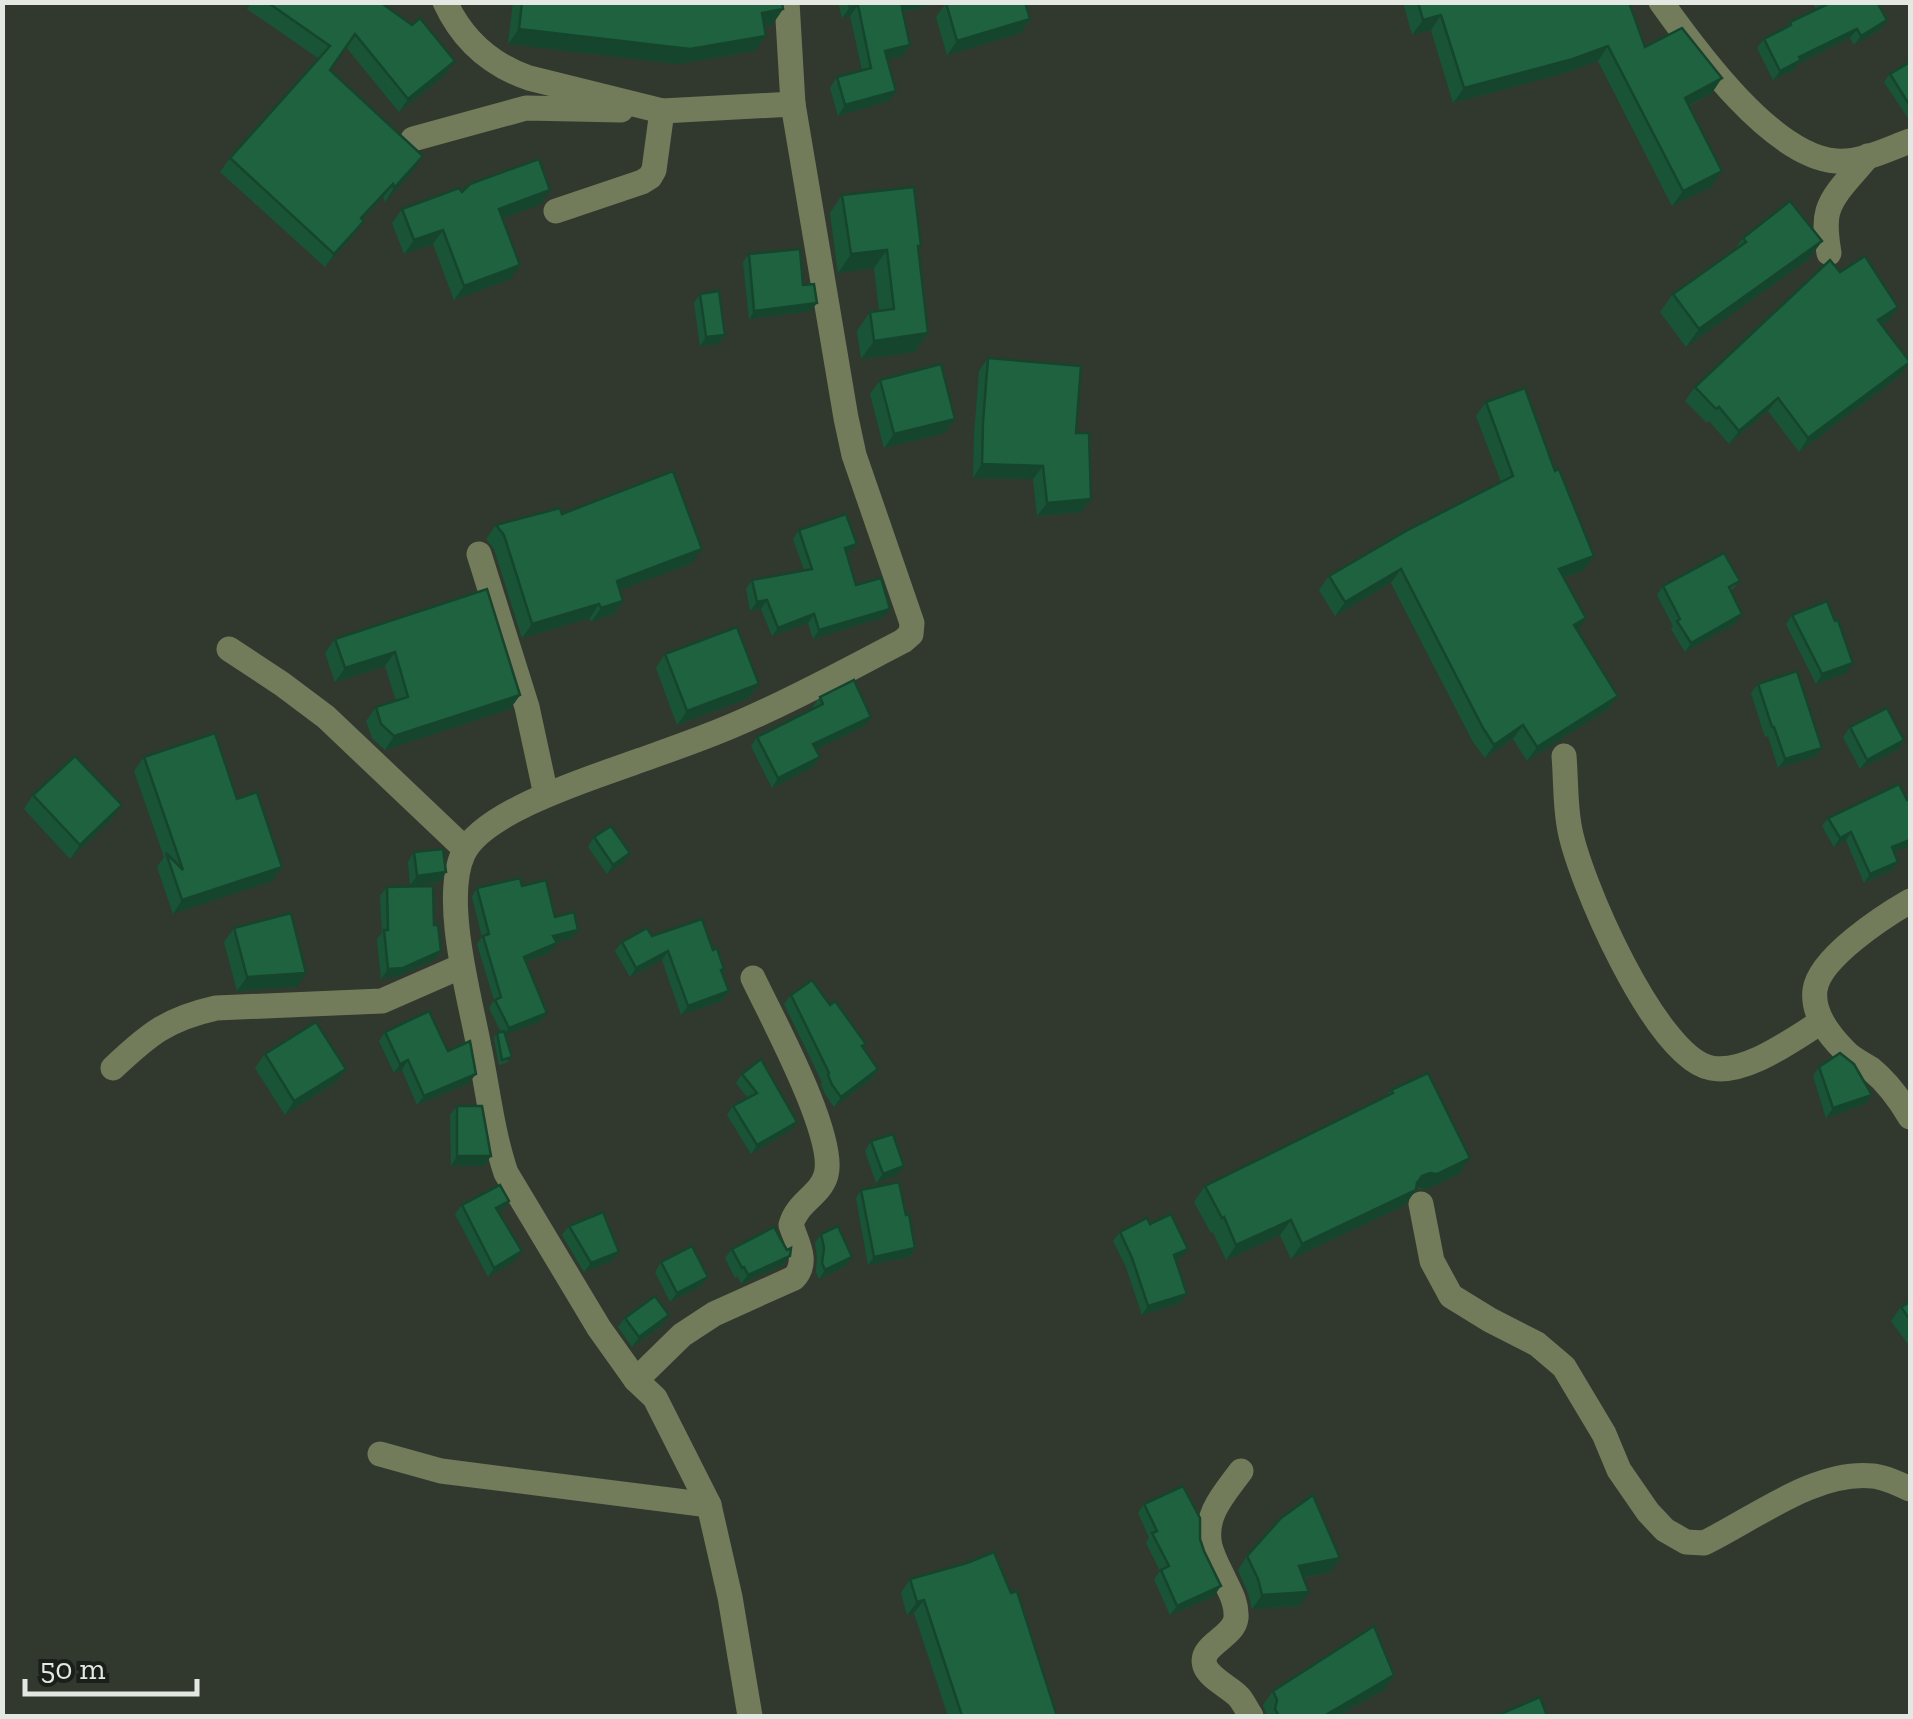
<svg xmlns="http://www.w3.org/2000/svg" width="1913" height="1719" viewBox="0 0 1913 1719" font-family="'Zilla Slab',serif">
  <rect width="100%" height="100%" fill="#31392f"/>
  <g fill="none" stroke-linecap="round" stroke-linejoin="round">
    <g stroke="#727c5b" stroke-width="25">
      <path d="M445 2C462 39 491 65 529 78L662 111 793 104"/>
      <path d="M1661 2C1696 51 1772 156 1836 161 1861 163 1888 149 1910 141"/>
      <polyline points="413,139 526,108 621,110"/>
      <polyline points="556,211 642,182 650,177 654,170 662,111"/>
      <path d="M1829 253C1827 240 1824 224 1828 211 1834 191 1855 173 1868 156"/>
      <polyline points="479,554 527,707 546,795"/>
      <polyline points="229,649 282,684 326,717 465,849"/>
      <path d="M1564 756C1566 779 1565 802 1569 825 1577 877 1656 1058 1711 1068 1746 1075 1793 1039 1821 1022"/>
      <path d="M1910 901C1884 916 1819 958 1815 990 1812 1014 1829 1035 1845 1051 1852 1059 1862 1063 1871 1069 1888 1083 1899 1098 1910 1117"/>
      <path d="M113 1068C149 1034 167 1019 216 1008L382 1001 462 966"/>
      <path d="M1421 1204 1432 1261 1451 1296 1490 1320 1537 1344 1564 1367 1604 1434 1619 1470 1648 1512 1665 1530 1686 1542 1704 1543C1754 1519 1815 1470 1873 1476 1885 1477 1899 1484 1910 1489"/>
      <path d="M636 1380 682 1335 714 1314 794 1278C809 1262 797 1243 791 1225 797 1202 820 1196 826 1175 837 1137 771 1016 753 978"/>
      <polyline points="380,1454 441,1471 709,1505"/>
      <path d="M1241 1471C1224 1494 1203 1516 1210 1546 1213 1558 1220 1570 1225 1581 1231 1593 1237 1604 1236 1618 1234 1638 1198 1645 1205 1666 1210 1679 1230 1687 1239 1697 1244 1703 1247 1710 1251 1716"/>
      <path d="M750 1716 730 1597 709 1505 655 1398 636 1380 599 1328 506 1173C492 1132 488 1090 479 1047 470 998 442 900 463 854 483 810 598 776 641 760 672 749 704 738 734 725 791 701 847 670 903 641L911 634 912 623 854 455 846 418 793 104 787 2"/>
    </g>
  </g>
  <g fill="#1a5437">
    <polygon points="252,2 380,2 455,61 445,75 399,112 346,47 330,70 414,170 385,202 383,197 362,220 354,235 325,267 220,172 230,158 318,58 247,9"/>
    <polygon points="513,2 782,2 783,9 772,25 764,26 755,51 679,64 508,44"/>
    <polygon points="838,2 943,2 903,12 910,45 903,56 888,59 889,101 838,116 830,88 837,77 862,70 850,16 842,18"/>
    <polygon points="1403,2 1629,2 1645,47 1712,93 1689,106 1711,187 1672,206 1598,61 1562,74 1453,103 1431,30 1412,35"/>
    <polygon points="1812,2 1877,2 1887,20 1881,29 1854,45 1850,38 1798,64 1794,70 1773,80 1757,48 1764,39 1786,28 1790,22 1816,9"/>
    <polygon points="946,3 1030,19 1021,33 947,55 936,17"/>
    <polygon points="1910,62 1910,121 1884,82 1890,74"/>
    <polygon points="462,192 541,204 503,218 511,279 454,300 433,244 404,254 392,223 402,209"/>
    <polygon points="842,195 918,250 928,333 915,352 861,359 857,331 870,312 879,311 874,268 838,273 830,213"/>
    <polygon points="1743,238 1822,241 1809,259 1686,347 1660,312 1673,294 1734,250"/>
    <polygon points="749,254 803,285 811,311 749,319 743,262"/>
    <polygon points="1840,272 1898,307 1888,321 1882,325 1900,376 1799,452 1768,411 1729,444 1709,421 1707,423 1685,401 1695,387"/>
    <polygon points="700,294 725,335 719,344 700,346 694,303"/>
    <polygon points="988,358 1076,433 1081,512 1037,516 1033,479 973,478 974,435 979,371"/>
    <polygon points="880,380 945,433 884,448 870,394"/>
    <polygon points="1486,402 1555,471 1594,556 1584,570 1564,578 1577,631 1618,696 1608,709 1527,761 1513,739 1485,758 1473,742 1391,583 1335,616 1319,590 1329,576 1501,482 1476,416"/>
    <polygon points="562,514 692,563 620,590 614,614 591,622 590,618 522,638 494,549 486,539 496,525"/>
    <polygon points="799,530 850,552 847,554 856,585 884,617 813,639 808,623 772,636 761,609 750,611 746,589 752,580 804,570 793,539"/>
    <polygon points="1740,581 1731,591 1736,623 1685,652 1671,629 1673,626 1657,595 1663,586"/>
    <polygon points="487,589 520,695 510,709 385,750 372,738 366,721 376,707 396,701 385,666 335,682 325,653 335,639"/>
    <polygon points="1792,615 1847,673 1816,684 1786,624"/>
    <polygon points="665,654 759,684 749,698 677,725 656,668"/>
    <polygon points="1758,684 1822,748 1815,757 1778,768 1768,736 1765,737 1751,693"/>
    <polygon points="820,697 865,726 816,749 820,757 813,767 772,788 751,746 757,737 814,708 813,706"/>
    <polygon points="1850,727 1898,750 1860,769 1843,737"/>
    <polygon points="144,757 237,799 282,867 272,881 173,914 157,867 164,857 134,771"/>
    <polygon points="33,795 112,819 70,859 24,809"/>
    <polygon points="1828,818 1894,852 1898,862 1892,870 1864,883 1846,840 1834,847 1822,826"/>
    <polygon points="594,837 623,863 607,874 588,847"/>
    <polygon points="414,852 446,872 439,882 410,885 408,862"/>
    <polygon points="522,886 555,917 572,938 556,942 551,952 526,962 547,1013 541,1021 505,1035 508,1062 499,1065 494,1038 497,1033 501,1032 489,1008 494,1000 477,944 482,937 472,897 477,888"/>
    <polygon points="387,887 434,925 441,951 434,960 396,977 381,979 377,939 382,933 380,896"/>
    <polygon points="234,928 297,987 237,991 224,942"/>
    <polygon points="652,936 713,950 724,969 722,973 729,991 722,1001 681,1015 662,960 630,977 615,951 622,942"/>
    <polygon points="791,995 863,1048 878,1069 872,1079 834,1107 825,1094 821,1084 822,1082 784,1004"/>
    <polygon points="385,1032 469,1083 417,1105 402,1070 394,1073 379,1041"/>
    <polygon points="265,1054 346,1069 336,1082 285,1115 255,1068"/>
    <polygon points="1819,1067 1865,1104 1826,1118 1813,1076"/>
    <polygon points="742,1074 797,1122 791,1130 751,1154 727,1115 733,1106 748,1098 736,1083"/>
    <polygon points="1391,1090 1459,1174 1427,1189 1416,1189 1405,1205 1291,1259 1280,1235 1226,1260 1213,1232 1211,1233 1194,1202 1205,1186 1387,1096"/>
    <polygon points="457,1106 491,1156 484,1166 451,1166 450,1115"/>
    <polygon points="871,1141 898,1175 876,1183 865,1151"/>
    <polygon points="861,1190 906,1215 915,1248 910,1257 868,1265 856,1198"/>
    <polygon points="509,1201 503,1210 499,1212 515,1261 488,1277 455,1214 462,1205"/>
    <polygon points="1150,1224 1181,1258 1176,1261 1180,1303 1142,1315 1126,1267 1113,1241 1120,1232"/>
    <polygon points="569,1226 619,1252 612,1261 584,1272 562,1235"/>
    <polygon points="821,1234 852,1257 846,1266 819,1279 816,1272 817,1257 815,1243"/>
    <polygon points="732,1249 787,1250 790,1256 783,1265 741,1284 738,1276 735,1278 725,1258"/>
    <polygon points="661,1262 701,1286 670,1302 655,1272"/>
    <polygon points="1910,1302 1910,1347 1891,1321 1901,1307"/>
    <polygon points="625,1318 663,1325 632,1347 618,1327"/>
    <polygon points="1144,1504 1200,1539 1214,1596 1170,1615 1154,1579 1160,1571 1146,1543 1149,1537 1138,1513"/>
    <polygon points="1247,1556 1331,1572 1304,1578 1299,1606 1252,1609 1248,1593 1238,1570"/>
    <polygon points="910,1579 1057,1716 948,1716 914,1613 907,1615 901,1593"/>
    <polygon points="1394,1675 1385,1689 1338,1716 1267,1716 1263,1705 1273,1691"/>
  </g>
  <g fill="#15452d">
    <polygon points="905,2 943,2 893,14 901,3"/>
    <polygon points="858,5 850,16 842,18 850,7"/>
    <polygon points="783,9 772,25 751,28 762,13"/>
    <polygon points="1441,15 1431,30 1412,35 1423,20"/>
    <polygon points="1030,19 1021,33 947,55 957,41"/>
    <polygon points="1887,20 1881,29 1854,45 1861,36"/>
    <polygon points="519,29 766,36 755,51 679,64 508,44"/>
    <polygon points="1857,29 1850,38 1798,64 1794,70 1773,80 1780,71 1799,57"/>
    <polygon points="910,45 903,56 878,61 885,51"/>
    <polygon points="1608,46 1598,61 1562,74 1453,103 1464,88"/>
    <polygon points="455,61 445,75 399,112 408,99"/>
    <polygon points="1722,78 1712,93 1674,113 1685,98"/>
    <polygon points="896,91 889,101 838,116 845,105"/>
    <polygon points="423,156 414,170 385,202 394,188"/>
    <polygon points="1722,171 1711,187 1672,206 1683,191"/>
    <polygon points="393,184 383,197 351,232 361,218"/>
    <polygon points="550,190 541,204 490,223 499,209"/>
    <polygon points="364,221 354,235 325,267 334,254"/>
    <polygon points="443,230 433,244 404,254 414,240"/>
    <polygon points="1822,241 1809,259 1686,347 1699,329"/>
    <polygon points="887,250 874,268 838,273 851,254"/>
    <polygon points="520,265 511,279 454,300 464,286"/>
    <polygon points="817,303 811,311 749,319 754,311"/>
    <polygon points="1898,307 1888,321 1868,334 1878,320"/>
    <polygon points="928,333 915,352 861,359 874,341"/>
    <polygon points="725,335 719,344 700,346 706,337"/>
    <polygon points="1910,362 1900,376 1799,452 1808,438"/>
    <polygon points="1778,398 1768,411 1729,444 1739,431"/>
    <polygon points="955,419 945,433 884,448 894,434"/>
    <polygon points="982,464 1043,466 1033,479 973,478"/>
    <polygon points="1091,499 1081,512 1037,516 1047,503"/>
    <polygon points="857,544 850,552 839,556 845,548"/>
    <polygon points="702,549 692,563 607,595 617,581"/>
    <polygon points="1594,556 1584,570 1550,583 1559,569"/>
    <polygon points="1401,569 1391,583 1335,616 1345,602"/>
    <polygon points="767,600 761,609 750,611 757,602"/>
    <polygon points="623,601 614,614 591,622 601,608"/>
    <polygon points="599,604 590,618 522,638 532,624"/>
    <polygon points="890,609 884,617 813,639 819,630"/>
    <polygon points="814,614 808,623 772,636 778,628"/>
    <polygon points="1742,614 1736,623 1685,652 1691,643"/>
    <polygon points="1586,618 1577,632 1574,625"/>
    <polygon points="395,652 385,666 335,682 345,668"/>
    <polygon points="1853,663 1847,673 1816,684 1822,674"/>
    <polygon points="759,684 749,698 677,725 687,711"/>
    <polygon points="520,695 510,709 385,750 394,736"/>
    <polygon points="1618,696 1608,709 1527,761 1537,747"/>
    <polygon points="871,717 865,726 807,754 813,744"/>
    <polygon points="1523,725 1513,739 1485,758 1494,745"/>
    <polygon points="1904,740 1898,750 1860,769 1867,760"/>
    <polygon points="1822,748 1815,757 1778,768 1785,759"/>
    <polygon points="820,757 813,767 772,788 778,778"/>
    <polygon points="122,805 112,819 70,859 80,845"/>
    <polygon points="1851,832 1846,840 1834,847 1840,838"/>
    <polygon points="1910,840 1910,846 1886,855 1892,847"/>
    <polygon points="630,853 623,863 607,874 613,865"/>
    <polygon points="1898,862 1892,870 1864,883 1870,874"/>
    <polygon points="282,867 272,881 173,914 182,900"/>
    <polygon points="446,872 439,882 410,885 417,876"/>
    <polygon points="578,930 572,938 548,944 553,936"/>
    <polygon points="557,943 551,952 518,965 524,957"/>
    <polygon points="441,951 434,960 396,977 381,979 388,969"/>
    <polygon points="668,951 662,960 630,977 636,968"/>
    <polygon points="306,973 297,987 237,991 247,977"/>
    <polygon points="729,991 722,1001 681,1015 688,1006"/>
    <polygon points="547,1013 541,1021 503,1036 509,1028"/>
    <polygon points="408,1060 402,1070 394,1073 400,1064"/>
    <polygon points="346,1069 336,1082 285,1115 294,1101"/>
    <polygon points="878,1069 872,1079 834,1107 841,1097"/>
    <polygon points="476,1074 469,1083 417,1105 424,1096"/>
    <polygon points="1872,1095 1865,1104 1826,1118 1833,1108"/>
    <polygon points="797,1122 791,1130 751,1154 757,1145"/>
    <polygon points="457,1156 491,1156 484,1166 451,1166"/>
    <polygon points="1470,1158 1459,1174 1427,1189 1419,1188 1411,1191 1416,1190 1405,1205 1291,1259 1302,1244 1422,1176"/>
    <polygon points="904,1166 898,1175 876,1183 883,1174"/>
    <polygon points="509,1201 503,1210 490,1217 496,1208"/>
    <polygon points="1291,1220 1280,1235 1226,1260 1236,1245"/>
    <polygon points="915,1248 910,1257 868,1265 874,1257"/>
    <polygon points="1188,1249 1181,1258 1167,1265 1174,1255"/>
    <polygon points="522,1251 515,1261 488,1277 494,1268"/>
    <polygon points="619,1252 612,1261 584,1272 591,1263"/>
    <polygon points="790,1256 783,1265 741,1284 748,1275"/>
    <polygon points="852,1257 846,1266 819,1279 825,1270"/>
    <polygon points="708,1277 701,1286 670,1302 677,1293"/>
    <polygon points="1187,1294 1180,1303 1142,1315 1148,1306"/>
    <polygon points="669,1315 663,1325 632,1347 639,1337"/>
    <polygon points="1340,1558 1331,1572 1290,1580 1299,1566"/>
    <polygon points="1221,1586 1214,1596 1170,1615 1177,1606"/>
    <polygon points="1309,1592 1299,1606 1252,1609 1262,1595"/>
    <polygon points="924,1600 914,1613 907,1615 917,1602"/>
    <polygon points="1394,1675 1385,1689 1338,1716 1324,1716"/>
  </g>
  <g fill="#1e6240" stroke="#15452d" stroke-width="2.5">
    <polygon points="267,2 380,2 412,25 420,18 455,61 408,99 355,34 330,70 423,156 394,188 393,184 361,218 364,221 334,254 230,158 330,46"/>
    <polygon points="522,2 782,2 783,9 762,13 766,36 690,49 519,29"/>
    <polygon points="848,2 905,2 901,3 910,45 885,51 896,91 845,105 837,77 871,68 858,5 850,7"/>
    <polygon points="1025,2 1030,19 957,41 946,3"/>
    <polygon points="1418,2 1629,2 1645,47 1682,28 1722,78 1685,98 1722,171 1683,191 1608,46 1573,59 1464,88 1441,15 1423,20"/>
    <polygon points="1824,2 1877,2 1887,20 1861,36 1857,29 1799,57 1801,60 1780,71 1764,39 1791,25 1790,22 1826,5"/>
    <polygon points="1910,62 1910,106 1890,74"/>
    <polygon points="539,159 550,190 499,209 520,265 464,286 443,230 414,240 402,209 459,188 462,192 470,184"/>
    <polygon points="914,187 921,246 918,246 928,333 874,341 870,312 894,309 887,250 851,254 842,195"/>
    <polygon points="1790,201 1822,241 1699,329 1673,294 1746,242 1743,238"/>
    <polygon points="800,249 803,285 814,284 817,303 754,311 749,254"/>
    <polygon points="1865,256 1898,307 1878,320 1910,362 1808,438 1778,398 1739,431 1719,407 1716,409 1695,387 1830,260 1840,272"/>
    <polygon points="719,291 725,335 706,337 700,294"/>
    <polygon points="988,358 1081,366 1076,433 1089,433 1091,499 1047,503 1043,466 982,464 983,422"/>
    <polygon points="941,364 955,419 894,434 880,380"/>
    <polygon points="1525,388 1555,471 1559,469 1594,556 1559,569 1586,618 1574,625 1618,696 1537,747 1523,725 1494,745 1483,728 1401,569 1345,602 1329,576 1406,531 1513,476 1486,402"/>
    <polygon points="673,471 702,549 617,581 623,601 601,608 599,604 532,624 504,535 496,525 560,508 562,514"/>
    <polygon points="846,514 857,544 845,548 856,585 881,578 890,609 819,630 814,614 778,628 767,600 757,602 752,580 812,569 799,530"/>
    <polygon points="1724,553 1740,581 1729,587 1742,614 1691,643 1677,621 1680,619 1663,586"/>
    <polygon points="487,589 520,695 394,736 381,724 376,707 408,697 395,652 345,668 335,639"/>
    <polygon points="1827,601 1835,621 1838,620 1853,663 1822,674 1792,615"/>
    <polygon points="737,627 759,684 687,711 665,654"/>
    <polygon points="1797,671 1822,748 1785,759 1774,727 1772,727 1758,684"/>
    <polygon points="854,680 871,717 813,744 820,757 778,778 757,737 823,704 820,697"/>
    <polygon points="1887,708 1904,740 1867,760 1850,727"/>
    <polygon points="215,733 237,799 257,792 282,867 182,900 166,853 183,870 144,757"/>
    <polygon points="75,756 122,805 80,845 33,795"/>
    <polygon points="1899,784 1907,800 1910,798 1910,840 1892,847 1898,862 1870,874 1851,832 1840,838 1828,818"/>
    <polygon points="611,826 630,853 613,865 594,837"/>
    <polygon points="443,849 446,872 417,876 414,852"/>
    <polygon points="520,878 522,886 546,880 555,917 574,912 578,930 553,936 557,943 524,957 547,1013 509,1028 495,1000 501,997 483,936 489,934 477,888"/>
    <polygon points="433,886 434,925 438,925 441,951 403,968 388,969 384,930 388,930 387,887"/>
    <polygon points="291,913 306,973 247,977 234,928"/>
    <polygon points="702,919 713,950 717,948 724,969 721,970 729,991 688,1006 668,951 636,968 622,942 647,928 652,936"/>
    <polygon points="812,980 830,1005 835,1001 866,1044 862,1046 878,1069 841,1097 832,1085 828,1075 829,1073 791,995"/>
    <polygon points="429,1011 448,1051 470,1041 476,1074 424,1096 408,1060 400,1064 385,1032"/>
    <polygon points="316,1022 346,1069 294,1101 265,1054"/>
    <polygon points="504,1031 512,1057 502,1060 497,1033"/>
    <polygon points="1840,1053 1854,1064 1872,1095 1833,1108 1819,1067"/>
    <polygon points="761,1059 797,1122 757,1145 733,1106 757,1093 742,1074"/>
    <polygon points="1428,1073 1470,1158 1437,1174 1430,1173 1422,1176 1417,1183 1416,1190 1302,1244 1291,1220 1236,1245 1224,1217 1222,1218 1205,1186 1393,1093 1391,1090"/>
    <polygon points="457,1106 482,1106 491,1156 457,1156"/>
    <polygon points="893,1134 904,1166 883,1174 871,1141"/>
    <polygon points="899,1182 906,1215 909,1214 915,1248 874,1257 861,1190"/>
    <polygon points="500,1185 509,1201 496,1208 522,1251 494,1268 462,1205"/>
    <polygon points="603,1212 619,1252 591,1263 569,1226"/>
    <polygon points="1171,1214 1188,1249 1174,1255 1187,1294 1148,1306 1132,1258 1120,1232 1147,1218 1150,1224"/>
    <polygon points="838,1226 852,1257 825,1270 822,1263 824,1248 821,1234"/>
    <polygon points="774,1227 787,1250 791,1248 790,1256 748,1275 744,1267 742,1268 732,1249"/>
    <polygon points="692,1246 708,1277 677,1293 661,1262"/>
    <polygon points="655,1296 669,1315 639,1337 625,1318"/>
    <polygon points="1910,1302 1910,1320 1901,1307"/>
    <polygon points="1183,1486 1200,1518 1200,1539 1204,1551 1221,1586 1177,1606 1161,1570 1169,1566 1152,1533 1157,1531 1144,1504"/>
    <polygon points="1313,1495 1340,1558 1299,1566 1309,1592 1262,1595 1258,1579 1247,1556 1281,1518"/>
    <polygon points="994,1552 1011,1593 1017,1591 1057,1716 962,1716 924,1600 917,1602 910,1579 967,1563"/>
    <polygon points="1374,1626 1394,1675 1324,1716 1279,1716 1275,1709 1277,1700 1273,1691"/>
    <polygon points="1540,1697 1547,1716 1496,1716"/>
  </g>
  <rect width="1913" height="1719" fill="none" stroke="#e3e9e2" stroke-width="10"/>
  <path d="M25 1679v15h172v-15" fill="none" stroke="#e3e9e2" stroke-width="5"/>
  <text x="40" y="1679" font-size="30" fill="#e3e9e2" stroke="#1b1f1a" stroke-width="8" paint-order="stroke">50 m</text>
</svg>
